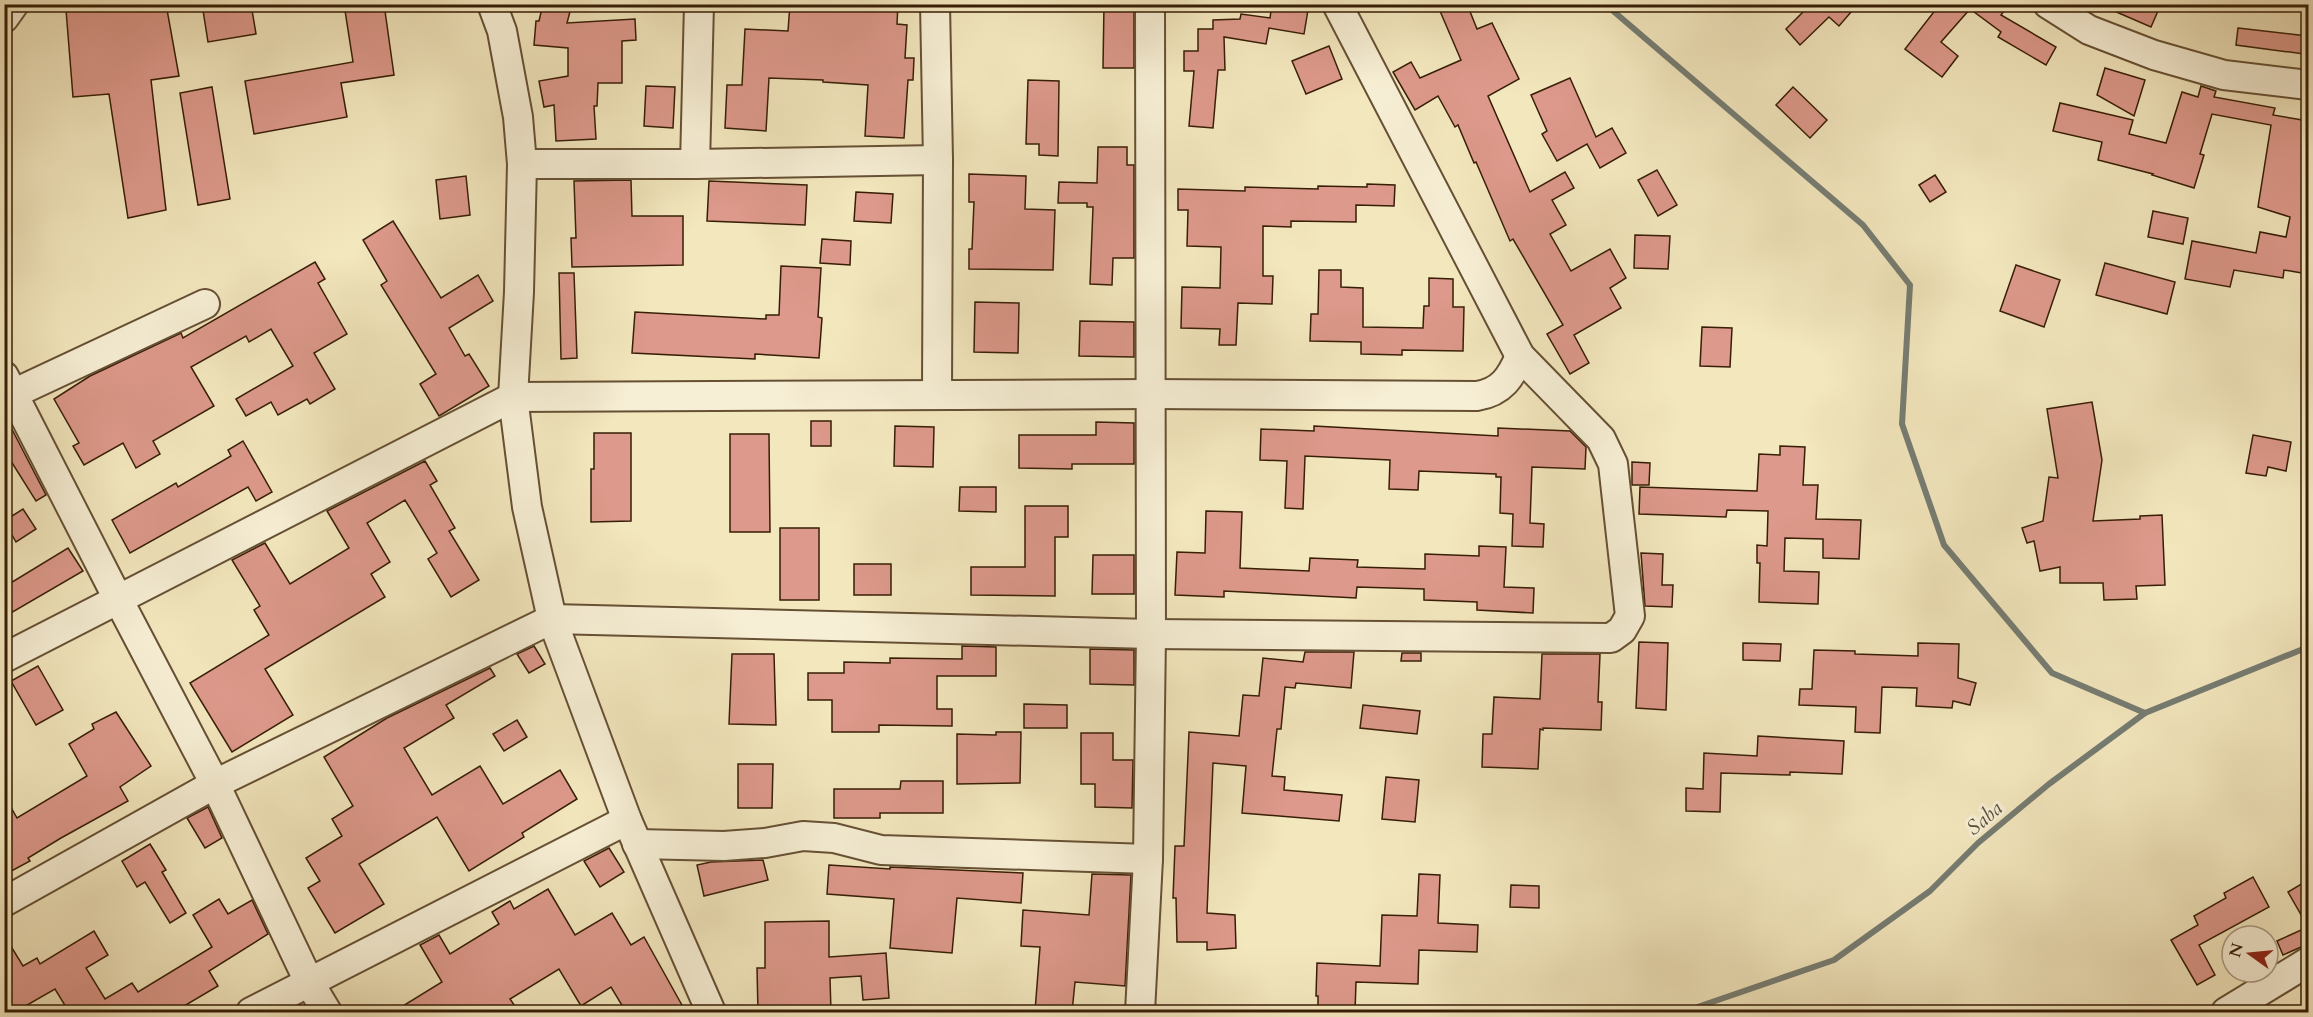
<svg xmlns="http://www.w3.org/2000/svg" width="2313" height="1017" viewBox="0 0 2313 1017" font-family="Cardo,serif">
  <rect width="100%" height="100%" fill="#f3e7be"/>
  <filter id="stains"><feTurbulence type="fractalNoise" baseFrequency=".00333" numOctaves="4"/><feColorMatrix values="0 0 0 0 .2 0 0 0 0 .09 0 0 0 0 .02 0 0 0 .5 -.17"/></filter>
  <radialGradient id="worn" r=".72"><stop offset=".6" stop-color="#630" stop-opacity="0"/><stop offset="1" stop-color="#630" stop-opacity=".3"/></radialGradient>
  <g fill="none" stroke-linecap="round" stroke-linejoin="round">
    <g stroke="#767d73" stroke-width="6">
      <polyline points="1605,4 1863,225 1910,285 1902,424 1944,545 2052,673 2145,713"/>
      <polyline points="1683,1012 1834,960 1930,891 1978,843 2049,784 2145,713 2308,647"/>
    </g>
  </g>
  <g fill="#dd998b" stroke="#371e06" stroke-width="1.5">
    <polygon points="137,4 166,4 179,76 151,80 166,210 128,218 109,94 73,97 66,10"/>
    <polygon points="202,4 251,4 256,34 208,42"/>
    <polygon points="344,4 384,4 394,75 341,83 347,117 254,134 245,81 353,62"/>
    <polygon points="543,4 572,4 567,23 635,19 636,40 622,41 622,83 598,83 597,106 594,106 596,139 556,141 554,105 544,107 539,81 568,76 568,48 534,45 536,21 539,21"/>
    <polygon points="790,4 898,4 897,24 907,25 905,58 914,58 913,80 908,80 904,138 865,136 868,85 823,82 823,80 769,78 766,131 725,128 727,85 742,85 745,29 788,31"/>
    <polygon points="1104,4 1134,4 1134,68 1103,68"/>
    <polygon points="1272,4 1309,4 1304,34 1269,28 1266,44 1224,37 1225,70 1218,70 1213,128 1189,126 1194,71 1184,71 1184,51 1198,51 1198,29 1213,29 1213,20 1240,19 1241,14 1270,18"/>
    <polygon points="1437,4 1467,4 1477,29 1492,23 1519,79 1488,96 1530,192 1565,172 1574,188 1552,200 1566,225 1550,234 1571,271 1610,249 1626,278 1610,288 1621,308 1574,335 1589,363 1570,374 1547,334 1563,325 1513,239 1510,241 1476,162 1474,163 1458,125 1455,127 1438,96 1415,110 1393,72 1411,62 1420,78 1461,60"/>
    <polygon points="1811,4 1858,4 1839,26 1829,17 1800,45 1786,29"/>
    <polygon points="1940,4 2009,4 2001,15 2056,47 2046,65 1998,37 2001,32 1970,9 1941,42 1958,56 1942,77 1905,49"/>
    <polygon points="2098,4 2161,4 2151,27"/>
    <polygon points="2238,28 2307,36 2304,54 2236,45"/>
    <polygon points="1329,46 1342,79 1306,94 1292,61"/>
    <polygon points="2105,68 2145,80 2134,116 2097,95"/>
    <polygon points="1570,78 1596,137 1612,128 1626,153 1600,168 1587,144 1557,161 1542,134 1547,131 1531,95"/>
    <polygon points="1028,80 1059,81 1058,156 1039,155 1039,144 1026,144"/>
    <polygon points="646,86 675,87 673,128 644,126"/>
    <polygon points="2201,86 2216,91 2214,97 2275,108 2273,115 2308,121 2308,274 2284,270 2283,278 2234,270 2230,287 2185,279 2192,241 2256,253 2260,232 2286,237 2290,217 2258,207 2271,125 2212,114 2200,154 2204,155 2194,188 2152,175 2153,174 2098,160 2102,142 2053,131 2060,103 2133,120 2129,134 2166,143 2182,92 2198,97"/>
    <polygon points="212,87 230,199 198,205 180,93"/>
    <polygon points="1793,87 1827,120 1810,138 1776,105"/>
    <polygon points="1098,147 1127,147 1127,165 1134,165 1134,258 1113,258 1112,285 1090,284 1093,207 1087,207 1087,203 1058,203 1059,182 1097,183"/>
    <polygon points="1657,170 1677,205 1658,216 1638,180"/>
    <polygon points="969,174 1026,176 1025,209 1055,210 1053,270 969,269 969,249 972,249 974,202 969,202"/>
    <polygon points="1935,175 1946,192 1930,202 1919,185"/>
    <polygon points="466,176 470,215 440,219 436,180"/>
    <polygon points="631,180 632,216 683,216 683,265 572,267 571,238 576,238 574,181"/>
    <polygon points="709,181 807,185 805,225 707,221"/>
    <polygon points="1367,184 1395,185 1394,206 1356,205 1356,222 1291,221 1291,227 1263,226 1263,276 1273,276 1272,304 1238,303 1236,345 1219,345 1220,329 1181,328 1182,287 1220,288 1221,247 1187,246 1188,210 1178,210 1178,189 1245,191 1245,187 1318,189 1318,186 1367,187"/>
    <polygon points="856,192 893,194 891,223 854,221"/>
    <polygon points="2153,211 2188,218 2183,244 2148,237"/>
    <polygon points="393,221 441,298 478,275 493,301 449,328 465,356 469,354 489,386 439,416 420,384 436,374 381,285 387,281 363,240"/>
    <polygon points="1635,235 1670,236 1668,269 1634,268"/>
    <polygon points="822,239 851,241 850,265 820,263"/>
    <polygon points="315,262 325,279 318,283 347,334 314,353 335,389 310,404 307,399 278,415 271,402 246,416 236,399 293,366 271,329 249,342 246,336 191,367 214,406 153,441 160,454 136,468 123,443 84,465 73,446 79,443 54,399 90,376 181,333 183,338"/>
    <polygon points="2105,263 2175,282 2167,314 2096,295"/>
    <polygon points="2016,265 2060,280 2044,327 2000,311"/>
    <polygon points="781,266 821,268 818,317 822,318 819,358 755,354 755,359 632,353 635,312 766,319 766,315 779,315"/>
    <polygon points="1319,270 1341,270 1341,287 1363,288 1363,327 1423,328 1424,306 1429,306 1429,278 1453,279 1453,307 1464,307 1463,351 1402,350 1402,355 1361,354 1361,342 1310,341 1311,314 1318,314"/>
    <polygon points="559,273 574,273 577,358 561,359"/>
    <polygon points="975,302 1019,303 1018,353 974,352"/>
    <polygon points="1080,321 1134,322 1134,357 1079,356"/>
    <polygon points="1702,327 1732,328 1730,367 1700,366"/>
    <polygon points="2092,402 2102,460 2093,521 2140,519 2140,516 2162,515 2165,585 2136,586 2137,599 2104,600 2103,583 2060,583 2060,567 2040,571 2034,541 2027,543 2022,528 2043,521 2049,477 2058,478 2047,409"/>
    <polygon points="4,414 46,495 36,501 4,450"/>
    <rect x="811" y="421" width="20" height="25"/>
    <polygon points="1096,422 1134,423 1134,464 1072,464 1072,469 1019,468 1019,435 1096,435"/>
    <polygon points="895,426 934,427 933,467 894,466"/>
    <polygon points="1314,426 1498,436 1498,428 1570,431 1586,447 1585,469 1532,467 1530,523 1544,524 1543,547 1512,546 1513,514 1500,513 1501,477 1496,477 1496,474 1419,471 1418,490 1389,489 1390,460 1305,456 1303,509 1285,508 1287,461 1260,460 1261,429 1314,431"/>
    <polygon points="594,433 631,433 631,521 591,522 591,469 594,469"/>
    <polygon points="730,434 769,434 770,532 730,532"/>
    <polygon points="2253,435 2291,442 2286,471 2268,467 2266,476 2246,473"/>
    <polygon points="243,441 272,492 256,501 248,487 130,553 112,520 176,483 178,487 231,456 228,450"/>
    <polygon points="1780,446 1805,447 1803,485 1818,485 1816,519 1861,520 1859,559 1823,558 1823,539 1785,538 1784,571 1819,572 1818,604 1759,602 1760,563 1757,563 1757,545 1767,546 1768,511 1727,510 1726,517 1639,514 1640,487 1757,491 1759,454 1780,455"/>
    <polygon points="425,461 437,481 430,485 455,528 449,531 479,580 451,597 428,559 437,553 405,500 367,523 390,562 371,574 385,597 265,669 293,715 232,752 190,683 269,635 254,610 260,606 232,560 265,543 290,584 349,548 327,511"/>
    <polygon points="1632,462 1650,463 1649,485 1632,485"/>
    <polygon points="960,487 996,487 996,512 959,511"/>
    <polygon points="1025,506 1068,506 1068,537 1055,537 1055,596 971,595 971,567 1025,567"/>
    <polygon points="23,509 36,529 16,542 4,521"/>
    <polygon points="1206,511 1242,512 1240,568 1309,571 1310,558 1358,560 1357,567 1425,569 1425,554 1479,556 1479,546 1506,547 1504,587 1534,588 1533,613 1477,610 1477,602 1424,600 1424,589 1357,587 1356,598 1224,591 1224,597 1175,595 1177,552 1205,553"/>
    <rect x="780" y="528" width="39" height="72"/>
    <polygon points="68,548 83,571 4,617 4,587"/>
    <polygon points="1641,553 1663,554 1662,585 1673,585 1672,607 1645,606"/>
    <polygon points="1093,555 1134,555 1134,594 1092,594"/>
    <rect x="854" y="564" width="37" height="31"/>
    <polygon points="1639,642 1668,643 1666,710 1636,708"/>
    <polygon points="1743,643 1781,644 1780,661 1743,660"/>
    <polygon points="1918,643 1959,644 1958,678 1976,683 1970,705 1953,701 1952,708 1916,706 1917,688 1882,687 1880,733 1855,732 1856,707 1799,705 1800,689 1812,689 1814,650 1855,651 1855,654 1918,656"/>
    <polygon points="534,646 545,664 529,673 517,654"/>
    <polygon points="962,646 996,647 996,676 937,676 937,709 952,709 952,726 879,725 879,732 832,732 832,700 808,700 808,673 844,673 844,662 890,663 890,658 962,659"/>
    <polygon points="1090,649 1134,650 1134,685 1090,684"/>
    <polygon points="1305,652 1354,652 1351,688 1296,683 1295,688 1285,687 1281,729 1277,729 1272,776 1285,777 1284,790 1342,795 1339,821 1242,813 1246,766 1213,763 1207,913 1235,915 1236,948 1207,950 1207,942 1177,942 1176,898 1173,898 1175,846 1184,846 1189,732 1239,736 1243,695 1259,696 1263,658 1303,662"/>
    <polygon points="1402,653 1421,653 1421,661 1401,661"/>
    <polygon points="732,654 774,654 776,725 729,724"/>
    <polygon points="1542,654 1600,654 1598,702 1602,702 1601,730 1543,728 1543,730 1540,729 1538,769 1482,767 1483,734 1492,734 1494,697 1540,699"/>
    <polygon points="38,666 63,710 36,725 11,681"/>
    <polygon points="490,668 495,676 446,705 454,718 404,748 432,795 480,766 503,804 560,770 577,799 522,833 524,837 469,871 437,817 359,864 384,904 335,933 308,888 320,881 306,858 342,836 332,819 353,806 324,757 387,718"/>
    <polygon points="1024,704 1067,705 1067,728 1024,728"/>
    <polygon points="1363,705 1420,711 1417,734 1360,728"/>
    <polygon points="116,712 151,766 120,787 128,801 61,838 28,858 30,861 4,875 4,795 17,818 87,776 69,744 94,729 92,724"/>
    <polygon points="517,720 527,737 504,751 493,734"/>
    <polygon points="996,732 1021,732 1020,783 957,784 957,734 996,735"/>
    <polygon points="1081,733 1113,733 1113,760 1133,760 1132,808 1095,807 1095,784 1081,784"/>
    <polygon points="1758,736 1844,741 1842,774 1790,772 1790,775 1721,773 1720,812 1686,811 1686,788 1703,789 1704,753 1757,756"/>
    <polygon points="738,764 773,764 772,808 738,808"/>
    <polygon points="1386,777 1419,780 1415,822 1382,819"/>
    <polygon points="901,781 943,781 943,813 880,813 880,818 834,818 834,789 900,789"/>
    <polygon points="208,807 222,838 205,848 187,818"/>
    <polygon points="150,844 166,870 162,872 186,913 170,923 145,882 137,887 122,861"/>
    <polygon points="609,848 624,872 600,887 584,861"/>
    <polygon points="763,860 768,880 704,896 697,865 711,862"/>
    <polygon points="829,865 890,869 890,867 1023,873 1021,903 957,898 952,953 890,948 894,899 827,894"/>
    <polygon points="1092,874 1131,875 1125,986 1075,982 1072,1012 1035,1011 1040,947 1021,946 1023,910 1089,915"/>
    <polygon points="1419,874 1440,875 1438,923 1478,925 1477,952 1419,950 1418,984 1356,982 1355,1012 1318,1012 1318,996 1316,996 1317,963 1380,966 1382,915 1417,916"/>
    <polygon points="2253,877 2269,907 2199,945 2215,975 2197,985 2171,940 2198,925 2194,916 2226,898 2224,893"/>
    <polygon points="2308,880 2308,944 2283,955 2277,941 2308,927 2288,892"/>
    <polygon points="1511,885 1539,886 1539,908 1510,907"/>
    <polygon points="548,889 575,935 612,913 631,945 644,937 683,1007 674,1012 626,1012 611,987 581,1006 559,969 510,999 519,1012 393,1012 442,982 420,945 439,935 450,954 499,924 492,912 510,901 514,909"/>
    <polygon points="219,899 228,914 252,900 268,934 209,971 218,986 174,1012 69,1012 55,989 15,1012 4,1012 4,935 23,966 37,958 40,964 94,931 108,955 86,968 105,999 132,983 138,992 212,947 193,915"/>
    <polygon points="829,921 829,957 886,953 889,998 863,1000 861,976 830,978 831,1012 758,1012 757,968 765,968 765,922"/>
  </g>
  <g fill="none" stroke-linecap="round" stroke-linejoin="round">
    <defs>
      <g id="minor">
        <polyline points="492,4 502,31 518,117 522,164 519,292 513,397 527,507 552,619 627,820 711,1012"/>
        <polyline points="935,4 938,160 937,394"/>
        <polyline points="2048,4 2089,30 2154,55 2224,75 2308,85"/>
        <polyline points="4,18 14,4"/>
        <polyline points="522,164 695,164 938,160"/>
        <polyline points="695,164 699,4"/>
        <polyline points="4,376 118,599 215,784 309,982 327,1012"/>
        <polyline points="4,398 205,304"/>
        <path d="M4 658 513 397 1152 394 1477 396C1502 392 1511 377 1520 356"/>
        <polyline points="637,844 724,846 765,843 803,836 834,838 881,850 1148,859"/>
        <polyline points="4,902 215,784 552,619 1151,634 1611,638 1622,630 1630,616 1613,464 1601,439 1520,356 1337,4"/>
        <polyline points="251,1012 627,820"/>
        <polyline points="1140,1012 1148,859 1151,634 1150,4"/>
        <polyline points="2226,1012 2308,962"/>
      </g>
    </defs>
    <use href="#minor" stroke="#665034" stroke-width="32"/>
    <use href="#minor" stroke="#f7efd5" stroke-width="28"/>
  </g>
  <g text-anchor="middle" stroke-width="6" stroke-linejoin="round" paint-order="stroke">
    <g font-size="21" font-style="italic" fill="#564e3d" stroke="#f7efd5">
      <text transform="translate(1984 818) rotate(-41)" y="7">Saba</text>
    </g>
  </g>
  <rect width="2313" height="1017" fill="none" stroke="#f3e7be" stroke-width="24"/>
  <rect x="6" y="6" width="2301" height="1005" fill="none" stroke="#371e06" stroke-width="3"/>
  <rect x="12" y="12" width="2289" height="993" fill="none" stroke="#371e06" stroke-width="1.5"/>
  <g transform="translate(2250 954) rotate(285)"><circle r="28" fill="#f7efd5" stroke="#aa9b82" stroke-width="1.5"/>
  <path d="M0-4.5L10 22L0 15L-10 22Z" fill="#8f2418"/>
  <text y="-9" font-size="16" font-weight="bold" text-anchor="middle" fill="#371e06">N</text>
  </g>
  <rect width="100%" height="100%" filter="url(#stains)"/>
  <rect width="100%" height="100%" fill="url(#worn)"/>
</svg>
